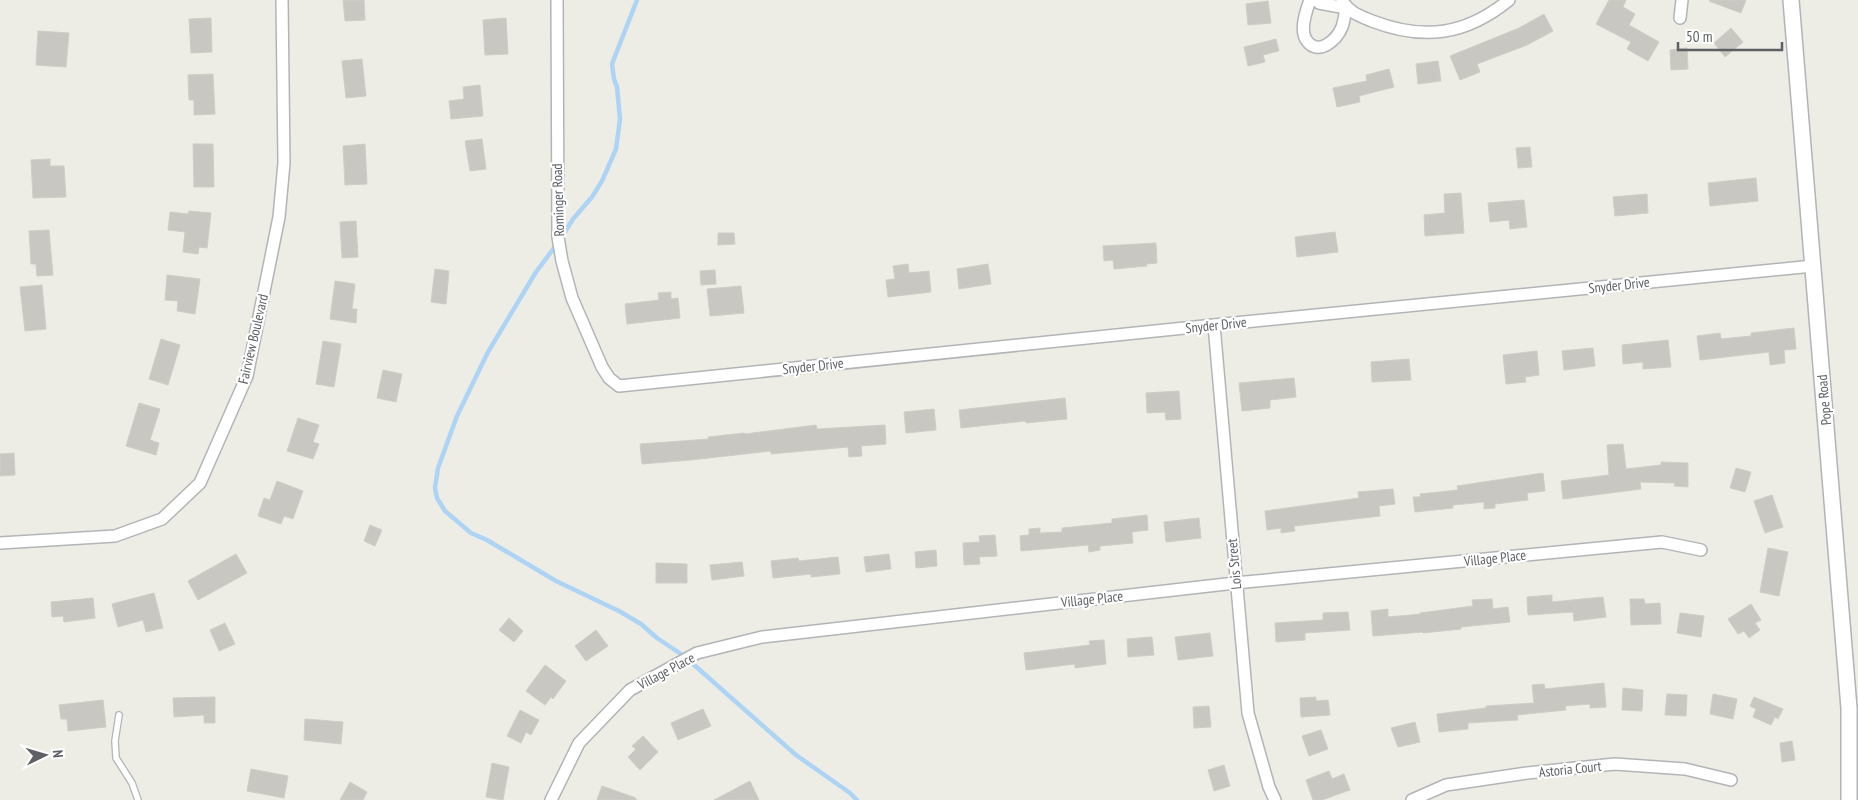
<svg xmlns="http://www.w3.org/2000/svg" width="1858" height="800" viewBox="0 0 1858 800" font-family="'PT Sans Narrow',sans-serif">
  <rect width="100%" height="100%" fill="#edece5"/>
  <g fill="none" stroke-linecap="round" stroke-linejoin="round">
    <g stroke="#add4f5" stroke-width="4.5">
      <polyline points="561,238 573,219 592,197 602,181 616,149 620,119 617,87 614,79 612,64 637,0"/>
      <polyline points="557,244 536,272 488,352 457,416 438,468 435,488 437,498 445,511 471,533 487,540 556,581 619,611 641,624 657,638 684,656 796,755 850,793 857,800"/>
    </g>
  </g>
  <g fill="#c9c7c2" stroke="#d1cdc4">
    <polygon points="343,0 364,0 365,20 345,21"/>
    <polygon points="1609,0 1626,0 1623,7 1635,14 1629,25 1659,42 1648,61 1627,49 1631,42 1596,24"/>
    <polygon points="1710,0 1746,0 1741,13 1709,1"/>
    <polygon points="1268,1 1271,23 1248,25 1246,4"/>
    <polygon points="1544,14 1553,31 1527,45 1477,64 1480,72 1460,80 1450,56 1519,28"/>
    <polygon points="211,18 212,52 191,53 189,19"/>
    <polygon points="506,18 508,54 485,55 483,20"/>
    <polygon points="1731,28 1743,42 1725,57 1714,43"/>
    <polygon points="38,31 69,33 66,67 36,65"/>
    <polygon points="1276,39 1279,51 1263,55 1265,62 1248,66 1244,47"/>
    <polygon points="1687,48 1688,69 1671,70 1670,50"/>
    <polygon points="362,59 366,96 346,98 342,61"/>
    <polygon points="1438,61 1441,81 1418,84 1416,64"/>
    <polygon points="1389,69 1394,87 1359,96 1360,102 1337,107 1333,88 1367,81 1366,75"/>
    <polygon points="213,74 215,114 194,115 194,100 189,100 188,75"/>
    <polygon points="480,85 483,116 451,119 449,101 464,99 463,87"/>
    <polygon points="482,139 486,169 470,171 465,141"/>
    <polygon points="193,144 213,144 214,187 194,187"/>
    <polygon points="365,144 367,184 345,185 343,146"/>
    <polygon points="1530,147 1532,167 1518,168 1516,148"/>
    <polygon points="50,159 50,166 64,166 66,197 33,198 31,160"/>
    <polygon points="1756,178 1758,201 1710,206 1708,183"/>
    <polygon points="1461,193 1464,233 1425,236 1424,215 1445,213 1444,194"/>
    <polygon points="1647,194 1648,213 1615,216 1613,197"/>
    <polygon points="1524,200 1527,227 1510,229 1509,220 1490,222 1488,203"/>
    <polygon points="189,211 211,213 207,248 199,247 198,254 183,252 185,232 168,230 170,212 188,214"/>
    <polygon points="356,221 358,257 342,258 340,222"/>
    <polygon points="49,230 53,275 37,276 36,264 31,264 29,231"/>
    <polygon points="1335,232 1338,252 1297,257 1295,237"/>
    <polygon points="718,233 734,233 735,244 718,245"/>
    <polygon points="1156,243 1157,263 1146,264 1147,266 1114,269 1113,260 1104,261 1103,246"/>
    <polygon points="908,264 909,273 929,271 931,292 888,297 886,280 895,279 893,266"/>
    <polygon points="988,264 991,284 959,289 957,269"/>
    <polygon points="435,269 449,271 446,304 431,302"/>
    <polygon points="715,270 716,284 701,285 700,271"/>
    <polygon points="167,275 200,279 195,314 177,311 178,301 165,300"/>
    <polygon points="335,281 355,284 352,309 357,309 356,323 330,319"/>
    <polygon points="42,285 46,329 25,331 20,287"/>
    <polygon points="741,286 744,313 710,316 707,289"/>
    <polygon points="671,292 671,299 678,298 680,318 627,324 625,304 659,300 658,293"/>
    <polygon points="1794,328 1796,349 1784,350 1785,363 1770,365 1769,352 1700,360 1697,336 1720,333 1721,339 1751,336 1751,333"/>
    <polygon points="161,339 180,345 168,385 149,379"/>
    <polygon points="1668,340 1671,367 1643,369 1643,362 1623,364 1622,345"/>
    <polygon points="323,341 341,344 334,387 316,384"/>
    <polygon points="1593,348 1595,366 1564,370 1562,351"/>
    <polygon points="1537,351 1539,375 1525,377 1526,382 1506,384 1503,355"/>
    <polygon points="1409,359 1411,380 1372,382 1371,362"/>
    <polygon points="383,370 402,374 396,402 377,398"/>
    <polygon points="1294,378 1296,397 1270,400 1270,408 1242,411 1239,383"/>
    <polygon points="1179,391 1181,419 1166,420 1165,412 1147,413 1146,393"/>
    <polygon points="1065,398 1067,419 1026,423 1026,421 961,428 959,410"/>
    <polygon points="139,403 160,409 150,440 159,443 156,455 126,446"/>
    <polygon points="934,409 936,430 906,433 904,412"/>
    <polygon points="298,418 319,425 313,442 319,444 313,459 287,451"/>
    <polygon points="816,425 817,429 885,425 886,444 861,446 862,456 849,457 848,447 771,454 771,451 691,460 642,464 640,444 709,439 708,437 744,433 745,434"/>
    <polygon points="1623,444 1626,469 1661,465 1661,462 1688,463 1688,487 1674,486 1675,483 1640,482 1641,489 1563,499 1561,481 1609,475 1607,445"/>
    <polygon points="14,453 15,475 0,476 0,454"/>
    <polygon points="1736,468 1751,472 1745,492 1730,488"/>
    <polygon points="1543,473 1545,491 1527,493 1528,500 1495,504 1495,508 1484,509 1484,502 1453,505 1453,508 1415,512 1413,497 1421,497 1420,494 1458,490 1457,486"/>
    <polygon points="277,481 303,491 293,519 284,516 281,524 258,516 264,498 270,500"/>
    <polygon points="1393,489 1395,504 1379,506 1380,516 1294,526 1295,531 1281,533 1281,528 1267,530 1265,511 1359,498 1358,492"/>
    <polygon points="1772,495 1783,527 1765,533 1754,501"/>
    <polygon points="1147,515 1148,530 1132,532 1133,543 1100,546 1100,550 1089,552 1088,545 1021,551 1020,536 1029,535 1029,529 1040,528 1040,533 1062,532 1062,528 1112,523 1112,519"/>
    <polygon points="1199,518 1201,538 1166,542 1164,522"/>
    <polygon points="370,525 382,530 375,546 364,541"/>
    <polygon points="995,535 997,556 979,557 980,564 964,565 963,543 980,542 979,536"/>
    <polygon points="1768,548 1788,552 1779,596 1760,592"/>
    <polygon points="936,550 937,566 916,568 915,552"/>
    <polygon points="236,554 247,573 198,600 188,581"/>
    <polygon points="889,554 891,569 866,572 864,557"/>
    <polygon points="838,557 840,574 811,577 811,574 773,578 771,561 798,558 799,561"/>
    <polygon points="742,562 744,576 712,580 710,565"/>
    <polygon points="656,563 687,564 687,583 656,583"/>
    <polygon points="154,593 163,628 146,632 143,620 118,627 112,604"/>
    <polygon points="1552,595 1552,602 1603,597 1606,617 1574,621 1573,612 1528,615 1527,597"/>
    <polygon points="93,598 95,618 64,622 63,616 52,617 51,602"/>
    <polygon points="1492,599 1493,609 1508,607 1510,622 1461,627 1461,629 1423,633 1423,632 1373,636 1371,611 1388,609 1388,617 1421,614 1420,613 1473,606 1472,600"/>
    <polygon points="1630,599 1644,599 1645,604 1660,603 1661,624 1631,625"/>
    <polygon points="1751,604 1761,620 1755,623 1760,630 1749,638 1744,631 1738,634 1728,619"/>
    <polygon points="1348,612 1350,630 1305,633 1305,640 1276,642 1275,623 1323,620 1323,613"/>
    <polygon points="1680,613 1704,616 1701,637 1677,633"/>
    <polygon points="509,618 523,631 514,642 499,630"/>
    <polygon points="225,623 235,644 219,651 210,630"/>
    <polygon points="596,630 608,646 586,661 575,646"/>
    <polygon points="1210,633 1213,656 1178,660 1175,637"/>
    <polygon points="1152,637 1154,655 1128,657 1127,639"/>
    <polygon points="1104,640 1106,664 1075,668 1075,664 1026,670 1024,653 1090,645 1089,641"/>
    <polygon points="545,665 566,681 553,699 551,697 545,705 526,691"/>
    <polygon points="1604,683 1606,707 1590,708 1590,704 1565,706 1566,710 1517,715 1518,720 1468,723 1468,729 1439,732 1437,714 1486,708 1486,706 1534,703 1532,685 1544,684 1545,689"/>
    <polygon points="1623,688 1643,690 1642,711 1622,710"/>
    <polygon points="1667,694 1687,695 1686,716 1665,715"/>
    <polygon points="1713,694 1737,699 1733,719 1710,714"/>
    <polygon points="215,697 215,723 204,723 204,715 174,717 173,698"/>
    <polygon points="1316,697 1316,701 1328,700 1330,715 1301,717 1300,698"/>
    <polygon points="1754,697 1783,709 1778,719 1775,717 1771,725 1753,717 1756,709 1750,706"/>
    <polygon points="103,700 106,727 68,731 67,719 61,719 59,705"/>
    <polygon points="1209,706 1211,727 1194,728 1193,707"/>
    <polygon points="703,709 711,726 678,740 671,723"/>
    <polygon points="520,710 539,720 531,735 526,732 521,743 507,736"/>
    <polygon points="305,719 343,722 341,744 304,740"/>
    <polygon points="1415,722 1420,742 1398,747 1391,728"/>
    <polygon points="1321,730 1328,749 1309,756 1302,736"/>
    <polygon points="643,736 658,752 640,770 628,757 636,749 632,746"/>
    <polygon points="1792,741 1795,760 1782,762 1780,743"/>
    <polygon points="492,763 509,767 503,800 486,797"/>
    <polygon points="1224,765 1230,786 1214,791 1208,770"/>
    <polygon points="251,769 288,776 284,798 247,791"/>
    <polygon points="1329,771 1332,779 1344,774 1350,790 1322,800 1313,800 1306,780"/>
    <polygon points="750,781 759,800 714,800"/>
    <polygon points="350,782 367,792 363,800 340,800"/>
    <polygon points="602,786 636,798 636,800 597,800"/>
  </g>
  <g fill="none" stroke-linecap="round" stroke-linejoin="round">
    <defs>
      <polyline id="lane" points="119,715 115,741 116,758 132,783 138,800"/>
      <g id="street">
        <polyline points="557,0 558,237 562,261 572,298 602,367 609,378 619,386 1214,325 1813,266"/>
        <path d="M1310 0C1306 11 1299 31 1307 41 1319 57 1337 39 1342 27 1344 21 1345 14 1346 8"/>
        <polyline points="1317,0 1319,3 1346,8"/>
        <path d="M1342 0C1348 12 1360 16 1372 21 1424 41 1466 35 1509 0"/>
        <polyline points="1680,18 1682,0"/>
        <polyline points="1214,325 1248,713 1269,787 1275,800"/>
        <polyline points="0,543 115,536 162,519 200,483 247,376 279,217 284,163 282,0"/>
        <polyline points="551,800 579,743 630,690 697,653 762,637 1235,583 1662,542 1701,550"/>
        <polyline points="1412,800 1446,785 1527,773 1615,764 1685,769 1731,780"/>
      </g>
      <polyline id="secondary" points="1791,0 1849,708 1849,800"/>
    </defs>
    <use href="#lane" stroke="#b2b5b8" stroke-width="8"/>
    <use href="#street" stroke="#b2b5b8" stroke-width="14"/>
    <use href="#secondary" stroke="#b1b4b8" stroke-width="18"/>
    <use href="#lane" stroke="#fff" stroke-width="5.5"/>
    <use href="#street" stroke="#fff" stroke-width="11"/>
    <use href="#secondary" stroke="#fff" stroke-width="15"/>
  </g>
  <g text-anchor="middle" stroke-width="4.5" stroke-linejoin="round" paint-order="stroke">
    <g font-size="14" fill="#5d6064" stroke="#fff">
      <text transform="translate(558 200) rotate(-92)" y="5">Rominger Road</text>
      <text transform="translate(1619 285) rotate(-6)" y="5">Snyder Drive</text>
      <text transform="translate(1216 325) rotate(-6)" y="5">Snyder Drive</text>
      <text transform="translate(253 339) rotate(-77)" y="5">Fairview Boulevard</text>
      <text transform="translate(813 366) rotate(-6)" y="5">Snyder Drive</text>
      <text transform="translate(1824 400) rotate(-95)" y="5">Pope Road</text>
      <text transform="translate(1495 558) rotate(-6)" y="5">Village Place</text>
      <text transform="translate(1234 564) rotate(-95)" y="5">Lois Street</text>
      <text transform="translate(1092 599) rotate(-6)" y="5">Village Place</text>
      <text transform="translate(666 671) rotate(-28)" y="5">Village Place</text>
      <text transform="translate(1570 769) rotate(-6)" y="5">Astoria Court</text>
    </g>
  </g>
  <g transform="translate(45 755) rotate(85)" stroke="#ffffff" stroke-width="4" paint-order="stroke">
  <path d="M0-4L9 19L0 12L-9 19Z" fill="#5d6064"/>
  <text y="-8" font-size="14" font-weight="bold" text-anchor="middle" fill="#5d6064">N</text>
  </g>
  <path d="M1678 42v8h104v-8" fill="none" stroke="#5d6064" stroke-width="2.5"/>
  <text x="1686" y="42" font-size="15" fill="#5d6064" stroke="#ffffff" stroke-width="4" paint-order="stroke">50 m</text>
</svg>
